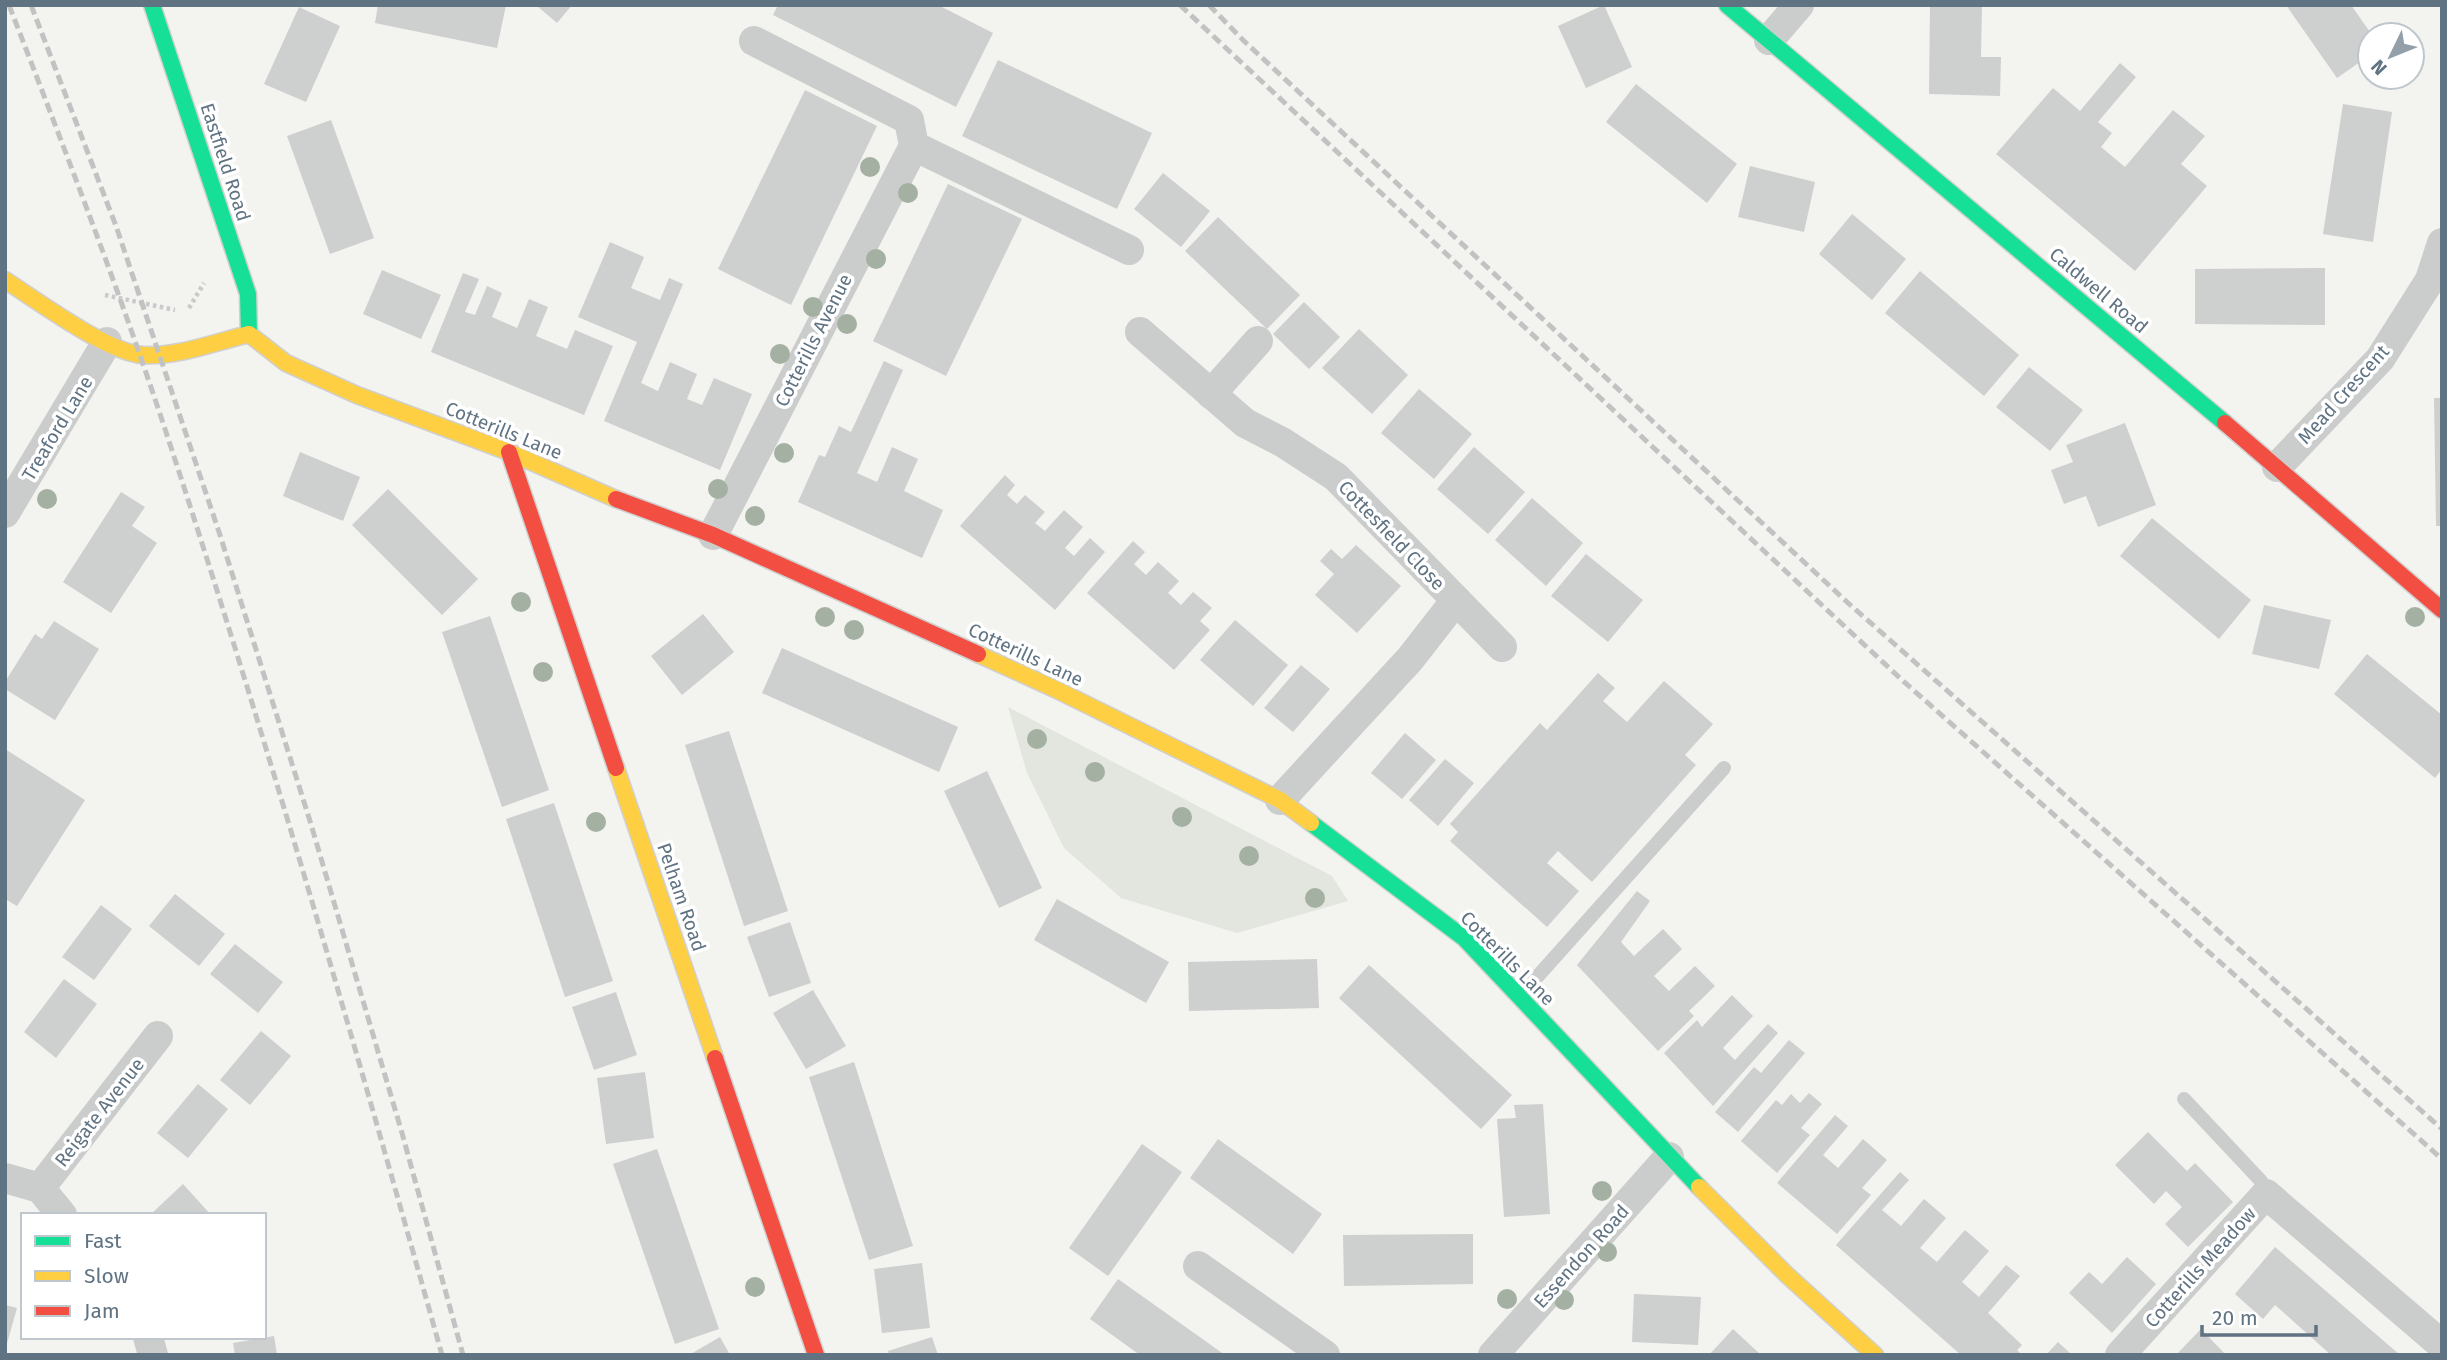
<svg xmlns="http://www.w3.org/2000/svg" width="2447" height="1360" viewBox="0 0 2447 1360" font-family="'Fira Sans',sans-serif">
  <rect width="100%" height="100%" fill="#f3f3f0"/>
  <polygon fill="#e2e6de" points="1008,707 1332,876 1348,901 1237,933 1121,898 1064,848 1027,773"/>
  <g fill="#cecfcf">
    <polygon points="378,5 506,5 497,48 375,23"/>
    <polygon points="536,5 572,5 557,23"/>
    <polygon points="778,5 938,5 993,33 956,107 773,15"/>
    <polygon points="1604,5 1632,67 1586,88 1558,26"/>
    <polygon points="1930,5 1982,5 1981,57 2001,57 2000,96 1929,94"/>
    <polygon points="2286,5 2351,5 2372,35 2370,35 2370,55 2337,78"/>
    <polygon points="299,7 340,26 306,102 264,84"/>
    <polygon points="998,60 1152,133 1117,209 962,136"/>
    <polygon points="2120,63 2136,77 2098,122 2112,133 2101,147 2125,167 2173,110 2205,136 2181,164 2207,186 2135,271 1996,154 2053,88 2080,111"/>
    <polygon points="1636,84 1737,164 1707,203 1606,122"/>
    <polygon points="805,90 877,126 791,305 718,269"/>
    <polygon points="2343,104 2392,112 2373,242 2323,234"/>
    <polygon points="331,120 374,238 330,254 287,136"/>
    <polygon points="1750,166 1815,182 1804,232 1738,217"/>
    <polygon points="1163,173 1210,211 1181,247 1134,209"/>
    <polygon points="948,184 1022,219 946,376 873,341"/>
    <polygon points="1852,214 1906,259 1872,300 1819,254"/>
    <polygon points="1218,217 1300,295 1267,329 1185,251"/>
    <polygon points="610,242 644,257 631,288 660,300 669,278 683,284 641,383 658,391 670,362 697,374 687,399 702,405 714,378 752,394 720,470 604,421 637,342 578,317"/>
    <polygon points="2325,268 2325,325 2195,324 2195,269"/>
    <polygon points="382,270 441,295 421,339 363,314"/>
    <polygon points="1920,271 2019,355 1984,396 1885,313"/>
    <polygon points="463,273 479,279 465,312 475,315 487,286 502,293 492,317 517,328 529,299 548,307 536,336 567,349 575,330 613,346 584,415 431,352"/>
    <polygon points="1304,302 1340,337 1309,369 1273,334"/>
    <polygon points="1359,329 1408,375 1372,414 1322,368"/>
    <polygon points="884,361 903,370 857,473 877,482 892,447 918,459 904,491 943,510 922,558 798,502 819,455 825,457 839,426 851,432"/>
    <polygon points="2029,367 2083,410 2050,451 1996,407"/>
    <polygon points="1419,389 1472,434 1434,479 1381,433"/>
    <polygon points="2434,398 2442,398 2442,526 2436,526"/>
    <polygon points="2125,423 2156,505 2098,527 2086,496 2064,504 2051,470 2073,462 2066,445"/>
    <polygon points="1474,447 1525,492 1488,534 1437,489"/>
    <polygon points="300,452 360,477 343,521 283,496"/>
    <polygon points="1005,475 1015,485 1007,495 1017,504 1025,495 1045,512 1035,523 1045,531 1064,510 1083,527 1065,548 1074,556 1090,538 1105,552 1055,610 960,526"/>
    <polygon points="388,489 478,579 442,615 352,525"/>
    <polygon points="121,492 145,507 132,526 157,543 111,613 63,582"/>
    <polygon points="1532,498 1583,543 1546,586 1495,540"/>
    <polygon points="2152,518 2251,600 2219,639 2120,556"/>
    <polygon points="1133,541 1145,552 1134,564 1146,575 1158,562 1179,581 1168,593 1181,605 1193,592 1212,608 1200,621 1210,630 1174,670 1087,593"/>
    <polygon points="1356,545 1401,586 1357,633 1315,595 1334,574 1320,561 1331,549 1342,559"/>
    <polygon points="1586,554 1643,600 1608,642 1551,596"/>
    <polygon points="2264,605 2331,620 2319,669 2252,654"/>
    <polygon points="703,614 734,652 682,695 651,656"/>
    <polygon points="490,616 549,790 502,807 442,632"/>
    <polygon points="1235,620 1288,665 1253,706 1200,660"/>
    <polygon points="54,621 99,649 55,720 5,689 5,682 35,634 42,639"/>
    <polygon points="782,648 958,727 939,772 762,693"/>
    <polygon points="2367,654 2442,715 2442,769 2435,778 2334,694"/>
    <polygon points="1301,665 1330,689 1293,732 1264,708"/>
    <polygon points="1598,673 1615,688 1603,701 1627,722 1664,681 1713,724 1685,755 1696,765 1592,882 1558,851 1547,863 1579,891 1547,927 1450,841 1458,832 1450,824 1540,723 1547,730"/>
    <polygon points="729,731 788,911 744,926 685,745"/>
    <polygon points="1405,733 1436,760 1402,799 1371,773"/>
    <polygon points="5,749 85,800 17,906 5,899"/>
    <polygon points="1445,759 1474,783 1438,826 1409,800"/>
    <polygon points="987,771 1042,888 999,908 944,791"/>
    <polygon points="554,803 613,981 565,997 506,819"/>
    <polygon points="1637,891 1650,901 1621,942 1634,956 1663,929 1682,949 1654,976 1669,991 1695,966 1715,986 1689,1011 1694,1016 1658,1051 1577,965"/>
    <polygon points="175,894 225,934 199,966 149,926"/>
    <polygon points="1057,899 1169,962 1146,1003 1034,940"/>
    <polygon points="101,905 132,929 94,980 62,957"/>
    <polygon points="790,922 811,983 769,997 747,937"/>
    <polygon points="235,944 283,982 258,1013 210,974"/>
    <polygon points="1317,959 1319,1008 1189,1011 1188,962"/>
    <polygon points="1369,965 1512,1095 1481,1129 1339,998"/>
    <polygon points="64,979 97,1004 56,1058 24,1032"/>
    <polygon points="813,990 846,1046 806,1069 773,1013"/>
    <polygon points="616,992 637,1055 594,1070 572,1007"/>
    <polygon points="1732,995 1753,1016 1723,1048 1735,1060 1768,1024 1778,1033 1713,1106 1664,1053 1697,1020 1702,1027"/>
    <polygon points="261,1031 291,1056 250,1105 220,1080"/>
    <polygon points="1789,1040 1805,1053 1738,1132 1715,1112 1754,1067 1761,1073"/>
    <polygon points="854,1062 913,1246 869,1260 809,1077"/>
    <polygon points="645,1072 654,1138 606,1144 597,1078"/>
    <polygon points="198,1084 228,1109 188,1158 157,1133"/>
    <polygon points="1809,1093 1822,1104 1801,1128 1810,1135 1777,1173 1741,1141 1776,1100 1782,1105 1791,1094 1800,1103"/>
    <polygon points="1543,1104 1550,1214 1504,1217 1497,1119 1516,1118 1514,1105"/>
    <polygon points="1835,1115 1848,1126 1823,1155 1838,1168 1863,1139 1887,1160 1862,1188 1871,1195 1837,1234 1777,1183"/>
    <polygon points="2148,1132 2187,1171 2195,1163 2233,1202 2188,1247 2165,1224 2182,1207 2166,1191 2154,1204 2115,1165"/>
    <polygon points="1218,1139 1322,1214 1293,1254 1190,1178"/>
    <polygon points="1142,1144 1182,1172 1108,1276 1069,1248"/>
    <polygon points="657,1149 719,1329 675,1344 613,1164"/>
    <polygon points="1900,1172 1909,1180 1882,1210 1901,1226 1924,1199 1946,1218 1920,1248 1937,1262 1965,1230 1989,1251 1962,1282 1979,1297 2006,1265 2020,1276 1988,1313 2022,1345 2017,1350 2022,1355 1961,1355 1836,1245"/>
    <polygon points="183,1184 211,1215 150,1215"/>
    <polygon points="1473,1234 1473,1284 1344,1286 1343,1235"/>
    <polygon points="2275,1247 2400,1355 2331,1355 2275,1305 2263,1319 2235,1294"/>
    <polygon points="2127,1257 2156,1284 2112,1333 2069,1293 2089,1272 2102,1284"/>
    <polygon points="922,1263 930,1328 882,1333 874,1269"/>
    <polygon points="1118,1279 1225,1355 1140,1355 1090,1319"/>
    <polygon points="1634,1294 1701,1297 1698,1345 1632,1342"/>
    <polygon points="5,1305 17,1308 6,1347 5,1347"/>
    <polygon points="1733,1329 1761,1355 1709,1355"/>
    <polygon points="2201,1329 2226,1355 2176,1355"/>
    <polygon points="274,1336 277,1355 235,1355 233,1343"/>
    <polygon points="720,1337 730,1355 689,1355"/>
    <polygon points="932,1337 938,1355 889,1355 888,1351"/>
    <polygon points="2058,1342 2072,1355 2046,1355"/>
  </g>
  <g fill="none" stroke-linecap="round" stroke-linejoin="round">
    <defs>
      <g id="fast">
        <polyline points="152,5 248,294 249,334"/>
        <polyline points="1727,5 2225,423"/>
        <polyline points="1311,823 1464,938 1699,1187"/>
      </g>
      <g id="slow">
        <path d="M5 280C36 300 108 353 143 355 177 357 216 342 249 334"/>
        <polyline points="249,334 286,363 357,395 509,452 616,499"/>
        <polyline points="978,654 1055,689 1280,800 1311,823"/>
        <polyline points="616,768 715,1058"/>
        <polyline points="1699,1187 1787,1275 1875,1355"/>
      </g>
      <g id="jam">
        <polyline points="2225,423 2442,610"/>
        <polyline points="509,452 616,768"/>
        <polyline points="616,499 713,535 978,654"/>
        <polyline points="715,1058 816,1355"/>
      </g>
    </defs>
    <use href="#fast" stroke="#cfd0d0" stroke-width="19"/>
    <use href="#slow" stroke="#cfd0d0" stroke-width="19"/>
    <use href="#jam" stroke="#cfd0d0" stroke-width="19"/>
    <g stroke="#c9caca" stroke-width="4.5" stroke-dasharray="3.5 3.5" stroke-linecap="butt">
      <polyline points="105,295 175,310"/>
      <polyline points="189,308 204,283"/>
    </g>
    <g stroke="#cbcdcd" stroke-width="14">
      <polyline points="1520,996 1724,768"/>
      <polyline points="2184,1099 2261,1181 2266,1194"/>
    </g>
    <g stroke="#cbcdcd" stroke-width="30">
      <polyline points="1769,40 1799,5"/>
      <polyline points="754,41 909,120 914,146 1129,250"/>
      <polyline points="1140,332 1245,423 1282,442 1336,477 1456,600 1410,659 1280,800"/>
      <polyline points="1211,394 1258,341"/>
      <polyline points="2277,467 2380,359 2430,280 2442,243"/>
      <polyline points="5,513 107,342"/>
      <polyline points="713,535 914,146"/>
      <polyline points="1456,600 1502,647"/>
      <polyline points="5,1178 40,1188 62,1215"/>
      <polyline points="40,1188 158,1036"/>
      <polyline points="1198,1266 1325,1355"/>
      <polyline points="148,1337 153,1355"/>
      <polyline points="1493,1355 1669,1157"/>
      <polyline points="2120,1355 2266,1194 2442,1345"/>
    </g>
    <use href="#fast" stroke="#16e098" stroke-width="16"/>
    <use href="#slow" stroke="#ffcf43" stroke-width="16"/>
    <use href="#jam" stroke="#f24e42" stroke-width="16"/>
    <g stroke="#c1c3c3" stroke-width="5" stroke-dasharray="10 5" stroke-linecap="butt">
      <path d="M9 5C63 145 117 284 164 426 265 733 355 1044 442 1355"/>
      <polyline points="31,5 116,226 219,532 310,821 402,1133 463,1355"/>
      <polyline points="1180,5 1902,680 2442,1159"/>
      <polyline points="1209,5 1244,41 1847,602 2442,1129"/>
    </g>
  </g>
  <g fill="#a4b0a1">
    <circle cx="870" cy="167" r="10"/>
    <circle cx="908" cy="193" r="10"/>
    <circle cx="876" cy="259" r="10"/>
    <circle cx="813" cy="307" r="10"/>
    <circle cx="847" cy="324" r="10"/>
    <circle cx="780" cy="354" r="10"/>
    <circle cx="784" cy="453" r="10"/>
    <circle cx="718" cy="489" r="10"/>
    <circle cx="47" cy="499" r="10"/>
    <circle cx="755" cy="516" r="10"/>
    <circle cx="521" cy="602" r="10"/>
    <circle cx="825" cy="617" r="10"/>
    <circle cx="2415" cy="617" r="10"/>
    <circle cx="854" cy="630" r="10"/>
    <circle cx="543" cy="672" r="10"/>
    <circle cx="1037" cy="739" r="10"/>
    <circle cx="1095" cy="772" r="10"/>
    <circle cx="1182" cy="817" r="10"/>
    <circle cx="596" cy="822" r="10"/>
    <circle cx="1249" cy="856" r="10"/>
    <circle cx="1315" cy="898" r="10"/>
    <circle cx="1602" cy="1191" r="10"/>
    <circle cx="1607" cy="1252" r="10"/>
    <circle cx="755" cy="1287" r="10"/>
    <circle cx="1507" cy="1299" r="10"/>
    <circle cx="1564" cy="1300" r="10"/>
  </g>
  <g text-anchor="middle" stroke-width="7" stroke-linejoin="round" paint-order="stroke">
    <g font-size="19" fill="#607383" stroke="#fff">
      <text transform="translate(226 162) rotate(72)" y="7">Eastfield Road</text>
      <text transform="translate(2099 290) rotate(40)" y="7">Caldwell Road</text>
      <text transform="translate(813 340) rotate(-63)" y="7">Cotterills Avenue</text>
      <text transform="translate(2343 394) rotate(-48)" y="7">Mead Crescent</text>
      <text transform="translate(57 428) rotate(-59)" y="7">Treaford Lane</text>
      <text transform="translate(504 430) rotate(22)" y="7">Cotterills Lane</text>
      <text transform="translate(1392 535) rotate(46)" y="7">Cottesfield Close</text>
      <text transform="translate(1026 654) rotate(25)" y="7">Cotterills Lane</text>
      <text transform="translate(682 897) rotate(71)" y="7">Pelham Road</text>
      <text transform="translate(1508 958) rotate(45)" y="7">Cotterills Lane</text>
      <text transform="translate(99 1112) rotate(-52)" y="7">Reigate Avenue</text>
      <text transform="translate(1581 1256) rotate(-48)" y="7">Essendon Road</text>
      <text transform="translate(2200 1267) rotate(-48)" y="7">Cotterills Meadow</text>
    </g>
  </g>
  <rect width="2447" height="1360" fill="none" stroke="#607383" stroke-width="14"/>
  <rect x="21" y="1213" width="245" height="126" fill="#ffffff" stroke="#bfc7cd" stroke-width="2"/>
  <rect x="35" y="1236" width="35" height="10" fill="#16e098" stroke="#bfc7cd" stroke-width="2"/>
  <text x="84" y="1248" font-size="21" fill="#607383">Fast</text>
  <rect x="35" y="1271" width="35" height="10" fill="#ffcf43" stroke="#bfc7cd" stroke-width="2"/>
  <text x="84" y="1283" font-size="21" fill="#607383">Slow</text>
  <rect x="35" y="1306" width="35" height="10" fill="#f24e42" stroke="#bfc7cd" stroke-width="2"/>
  <text x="84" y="1318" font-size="21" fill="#607383">Jam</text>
  <g transform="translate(2391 56) rotate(227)"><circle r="33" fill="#ffffff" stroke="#bfc7cd" stroke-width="2"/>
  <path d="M0-5L12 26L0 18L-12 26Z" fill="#93a0a9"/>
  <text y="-10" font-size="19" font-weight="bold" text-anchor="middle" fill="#607383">N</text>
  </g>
  <path d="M2202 1325v10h114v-10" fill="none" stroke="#607383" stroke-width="3.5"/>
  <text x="2212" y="1325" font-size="21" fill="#607383" stroke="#ffffff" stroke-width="5" paint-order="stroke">20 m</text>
</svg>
